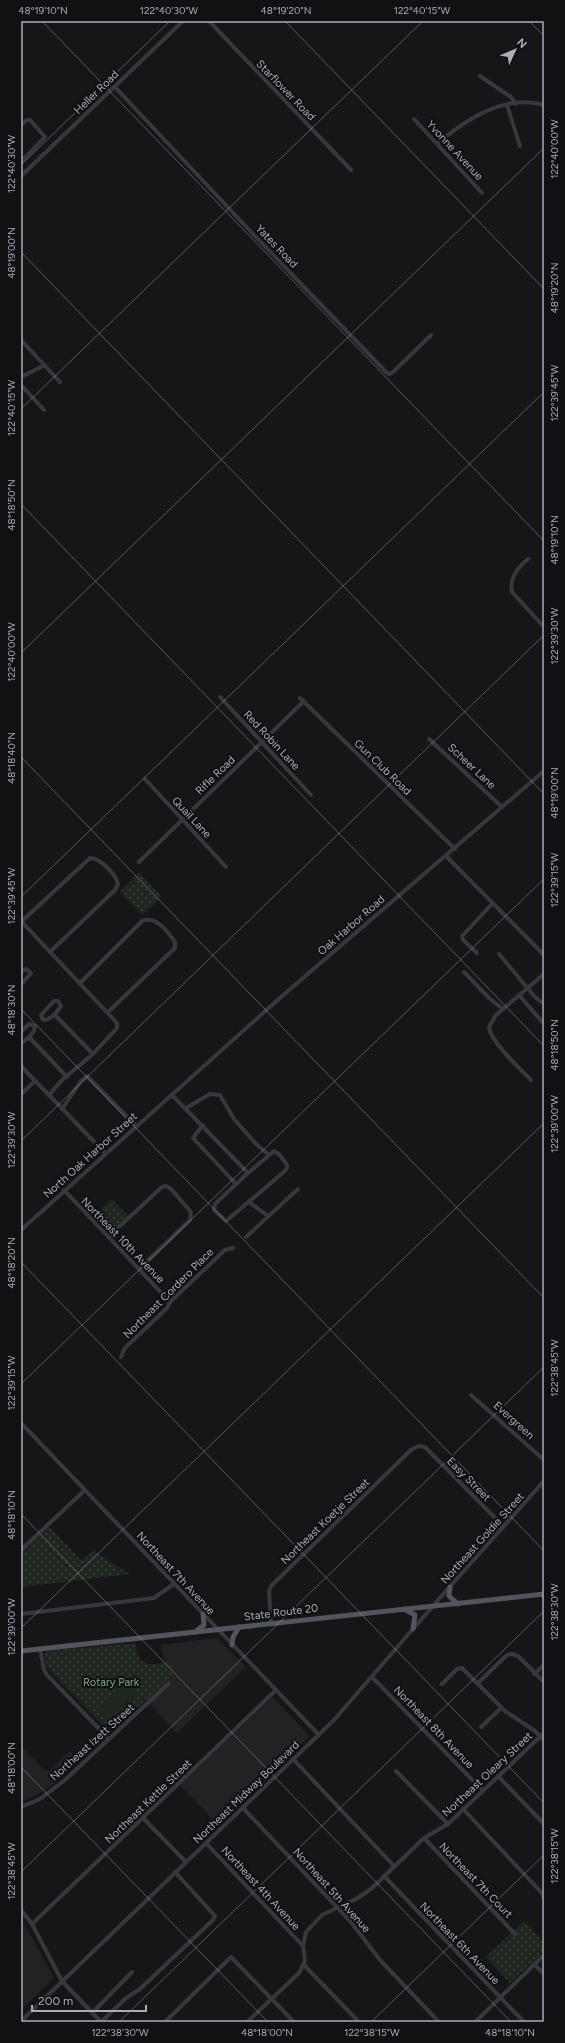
<svg xmlns="http://www.w3.org/2000/svg" width="565" height="2043" viewBox="0 0 565 2043" font-family="Figtree,sans-serif">
  <defs>
    <pattern id="park-dots" width="8" height="8" patternUnits="userSpaceOnUse"><rect width="8" height="8" fill="#1e261f"/><path d="M2 2h.1M6 6h.1" fill="none" stroke="#3c433d" stroke-width="1.8" stroke-linecap="round"/></pattern>
  </defs>
  <rect width="100%" height="100%" fill="#161618"/>
  <g fill="#222225">
    <polygon points="217,1638 246,1667 177,1733 145,1699 170,1675 160,1645"/>
    <polygon points="273,1697 310,1736 217,1824 180,1785"/>
    <polygon points="21,1746 43,1769 49,1771 70,1751 79,1759 50,1787 21,1803"/>
    <polygon points="21,1918 54,1978 21,2010"/>
  </g>
  <g fill="url(#park-dots)">
    <polygon points="139,873 162,897 142,915 120,892"/>
    <polygon points="111,1199 128,1216 110,1231 94,1216"/>
    <polygon points="49,1527 82,1561 94,1550 102,1557 130,1574 21,1587 21,1553"/>
    <path d="M135 1643C138 1667 148 1666 169 1662L174 1672 173 1676 110 1732 107 1730 47 1668 44 1656 47 1651Z"/>
    <polygon points="524,1921 544,1943 544,1951 510,1983 486,1957"/>
  </g>
  <polygon fill="#1e261f" points="124,1682 137,1694 111,1720 98,1707"/>
  <g fill="none" stroke-linecap="round" stroke-linejoin="round">
    <g stroke="#37383d" stroke-width="4">
      <polyline points="209,21 351,170"/>
      <polyline points="480,76 511,97 516,104"/>
      <polyline points="115,87 252,233 387,373 390,374 393,372 431,335"/>
      <polyline points="507,105 520,146"/>
      <polyline points="414,119 482,193"/>
      <polyline points="21,125 27,120 30,120 45,137 21,162"/>
      <path d="M438 143C467 119 504 94 544 105"/>
      <polyline points="21,176 183,21"/>
      <polyline points="21,340 60,382"/>
      <polyline points="21,377 45,365"/>
      <polyline points="21,385 44,410"/>
      <path d="M528 559C518 567 509 579 512 592L544 627"/>
      <polyline points="220,697 311,795"/>
      <polyline points="300,698 455,849"/>
      <polyline points="429,739 502,807"/>
      <polyline points="145,779 226,867"/>
      <polyline points="446,856 544,955"/>
      <polyline points="139,862 304,701"/>
      <polyline points="21,921 117,1023 117,1028 93,1054 62,1080 49,1095"/>
      <path d="M21 922 90 858C100 858 116 874 118 884L115 890 50 952"/>
      <polyline points="477,953 463,940 462,936 493,903"/>
      <polyline points="499,954 535,997 544,1004"/>
      <polyline points="21,972 26,969 31,973 21,985"/>
      <polyline points="464,972 489,998 503,1009"/>
      <path d="M80 983 142 921C156 915 168 932 175 942V948L108 1012"/>
      <polyline points="519,995 544,1024"/>
      <path d="M54 1001H58L61 1006C56 1013 52 1020 43 1020L41 1015Z"/>
      <polyline points="55,1015 93,1054"/>
      <path d="M21 1032 29 1024 35 1026C35 1034 27 1039 21 1043"/>
      <polyline points="29,1037 67,1077"/>
      <polyline points="21,1066 105,1153"/>
      <path d="M531 1080C520 1069 490 1041 489 1027L496 1015 544 974"/>
      <polyline points="21,1094 35,1081"/>
      <polyline points="172,1095 248,1173 274,1151 280,1155 287,1165 287,1168 285,1171 226,1221 214,1210 215,1204 248,1173"/>
      <polyline points="186,1108 210,1094 220,1095 234,1119 256,1144 269,1155"/>
      <polyline points="62,1109 81,1081 87,1076 136,1126"/>
      <polyline points="203,1125 193,1138 236,1184"/>
      <polyline points="64,1190 170,1302"/>
      <polyline points="249,1202 268,1216"/>
      <polyline points="21,1230 281,997 544,771"/>
      <polyline points="108,1237 162,1187 166,1186 170,1188 191,1212 190,1220 139,1269"/>
      <polyline points="246,1237 298,1189"/>
      <polyline points="121,1357 125,1348 167,1308 170,1302 225,1250 233,1248"/>
      <polyline points="471,1395 544,1460"/>
      <polyline points="21,1423 319,1735"/>
      <polyline points="21,1550 85,1490"/>
      <polyline points="21,1614 154,1598 174,1584"/>
      <polyline points="271,1623 269,1591 272,1585 412,1449 419,1446 425,1447 504,1527"/>
      <polyline points="40,1649 44,1670 47,1675 109,1739"/>
      <polyline points="534,1674 544,1665"/>
      <polyline points="372,1677 483,1791"/>
      <polyline points="478,1683 507,1655 512,1654 518,1656 544,1682"/>
      <polyline points="442,1684 457,1669 462,1668 505,1711 535,1731 544,1740"/>
      <polyline points="481,1727 501,1708"/>
      <polyline points="293,1759 394,1866"/>
      <polyline points="396,1771 448,1824"/>
      <polyline points="498,1776 544,1824"/>
      <polyline points="21,1807 40,1799 65,1780 169,1683"/>
      <polyline points="243,1808 351,1922 380,1960 439,2022"/>
      <polyline points="463,1809 541,1892 544,1897"/>
      <polyline points="143,1818 186,1862"/>
      <polyline points="424,1838 515,1934"/>
      <polyline points="206,1843 303,1946"/>
      <polyline points="384,1876 524,2022"/>
      <polyline points="21,1910 32,1924 62,1981 101,2022"/>
      <polyline points="32,1924 275,1691"/>
      <polyline points="534,1964 544,1974"/>
      <polyline points="304,1965 359,2022"/>
      <polyline points="92,2013 132,1972"/>
      <polyline points="21,2021 334,1720 439,1599 544,1481"/>
      <polyline points="101,2022 126,1998 140,1989 213,1920 215,1916 175,1872"/>
      <polyline points="165,2022 231,1957 294,2022"/>
      <polyline points="247,2022 299,1973 305,1961 303,1946 306,1932 322,1915 356,1899 371,1889 424,1838 448,1824 544,1733"/>
      <polyline points="475,2022 544,1955"/>
    </g>
    <g stroke="#53555c" stroke-width="5">
      <polyline points="450,1587 449,1596 458,1604"/>
      <polyline points="404,1609 415,1615 413,1629"/>
      <polyline points="195,1632 204,1625 203,1614"/>
      <polyline points="232,1645 233,1637 239,1627"/>
      <polyline points="21,1651 544,1594"/>
    </g>
  </g>
  <path fill="none" stroke="#a8adb8" stroke-width="1" stroke-opacity="0.45" d="M42 21 544 541M285 21 544 289M529 21 544 36M21 165 170 21M21 252 544 794M21 409 423 21M21 504 544 1046M21 653 544 148M21 757 544 1298M21 897 544 392M21 1009 544 1551M21 1141 544 635M21 1262 544 1803M21 1384 544 879M21 1514 511 2022M21 1628 544 1123M21 1767 268 2022M21 1872 544 1367M21 2019 24 2022M119 2022 544 1611M371 2022 544 1855"/>
  <g text-anchor="middle" stroke-width="4" stroke-linejoin="round" paint-order="stroke">
    <g font-size="11" fill="#a8adb8" stroke="#111113">
      <text transform="translate(286 90) rotate(46)" y="4">Starflower Road</text>
      <text transform="translate(96 92) rotate(-44)" y="4">Heller Road</text>
      <text transform="translate(455 150) rotate(47)" y="4">Yvonne Avenue</text>
      <text transform="translate(277 246) rotate(46)" y="4">Yates Road</text>
      <text transform="translate(272 740) rotate(47)" y="4">Red Robin Lane</text>
      <text transform="translate(472 766) rotate(43)" y="4">Scheer Lane</text>
      <text transform="translate(383 767) rotate(44)" y="4">Gun Club Road</text>
      <text transform="translate(215 775) rotate(-44)" y="4">Rifle Road</text>
      <text transform="translate(192 817) rotate(47)" y="4">Quail Lane</text>
      <text transform="translate(351 925) rotate(-41)" y="4">Oak Harbor Road</text>
      <text transform="translate(90 1155) rotate(-42)" y="4">North Oak Harbor Street</text>
      <text transform="translate(123 1240) rotate(46)" y="4">Northeast 10th Avenue</text>
      <text transform="translate(168 1293) rotate(-45)" y="4">Northeast Cordero Place</text>
      <text transform="translate(514 1420) rotate(42)" y="4">Evergreen</text>
      <text transform="translate(469 1479) rotate(45)" y="4">Easy Street</text>
      <text transform="translate(325 1521) rotate(-44)" y="4">Northeast Koetje Street</text>
      <text transform="translate(482 1538) rotate(-48)" y="4">Northeast Goldie Street</text>
      <text transform="translate(176 1573) rotate(47)" y="4">Northeast 7th Avenue</text>
      <text transform="translate(281 1612) rotate(-7)" y="4">State Route 20</text>
      <text transform="translate(434 1727) rotate(46)" y="4">Northeast 8th Avenue</text>
      <text transform="translate(92 1742) rotate(-42)" y="4">Northeast Izett Street</text>
      <text transform="translate(487 1774) rotate(-43)" y="4">Northeast Oleary Street</text>
      <text transform="translate(246 1792) rotate(-44)" y="4">Northeast Midway Boulevard</text>
      <text transform="translate(148 1801) rotate(-44)" y="4">Northeast Kettle Street</text>
      <text transform="translate(476 1880) rotate(46)" y="4">Northeast 7th Court</text>
      <text transform="translate(261 1888) rotate(47)" y="4">Northeast 4th Avenue</text>
      <text transform="translate(332 1890) rotate(48)" y="4">Northeast 5th Avenue</text>
      <text transform="translate(460 1943) rotate(46)" y="4">Northeast 6th Avenue</text>
    </g>
    <g font-size="11" fill="#7fa381" stroke="#111113">
      <text x="111" y="1686">Rotary Park</text>
    </g>
  </g>
  <rect width="565" height="2043" fill="none" stroke="#111113" stroke-width="44"/>
  <g transform="translate(515 50) rotate(46)" stroke="#111113" stroke-width="3" paint-order="stroke">
  <path d="M0-3L7 15L0 10L-7 15Z" fill="#a8adb8"/>
  <text y="-6" font-size="11" font-weight="bold" text-anchor="middle" fill="#a8adb8">N</text>
  </g>
  <path d="M32 2005v6h114v-6" fill="none" stroke="#a8adb8" stroke-width="2"/>
  <text x="38" y="2005" font-size="12" fill="#a8adb8" stroke="#111113" stroke-width="3" paint-order="stroke">200 m</text>
  <rect x="22" y="22" width="521" height="1999" fill="none" stroke="#a8adb8" stroke-width="1.5"/>
  <g font-size="10" text-anchor="middle" fill="#a8adb8">
    <text x="43" y="14">48°19'10"N</text>
    <text x="169" y="14">122°40'30"W</text>
    <text x="286" y="14">48°19'20"N</text>
    <text x="422" y="14">122°40'15"W</text>
    <text transform="translate(554 149) rotate(-90)" y="4">122°40'00"W</text>
    <text transform="translate(11 164) rotate(-90)" y="4">122°40'30"W</text>
    <text transform="translate(11 253) rotate(-90)" y="4">48°19'00"N</text>
    <text transform="translate(554 288) rotate(-90)" y="4">48°19'20"N</text>
    <text transform="translate(554 393) rotate(-90)" y="4">122°39'45"W</text>
    <text transform="translate(11 408) rotate(-90)" y="4">122°40'15"W</text>
    <text transform="translate(11 505) rotate(-90)" y="4">48°18'50"N</text>
    <text transform="translate(554 540) rotate(-90)" y="4">48°19'10"N</text>
    <text transform="translate(554 636) rotate(-90)" y="4">122°39'30"W</text>
    <text transform="translate(11 652) rotate(-90)" y="4">122°40'00"W</text>
    <text transform="translate(11 758) rotate(-90)" y="4">48°18'40"N</text>
    <text transform="translate(554 793) rotate(-90)" y="4">48°19'00"N</text>
    <text transform="translate(554 880) rotate(-90)" y="4">122°39'15"W</text>
    <text transform="translate(11 896) rotate(-90)" y="4">122°39'45"W</text>
    <text transform="translate(11 1010) rotate(-90)" y="4">48°18'30"N</text>
    <text transform="translate(554 1045) rotate(-90)" y="4">48°18'50"N</text>
    <text transform="translate(554 1124) rotate(-90)" y="4">122°39'00"W</text>
    <text transform="translate(11 1140) rotate(-90)" y="4">122°39'30"W</text>
    <text transform="translate(11 1263) rotate(-90)" y="4">48°18'20"N</text>
    <text transform="translate(554 1368) rotate(-90)" y="4">122°38'45"W</text>
    <text transform="translate(11 1383) rotate(-90)" y="4">122°39'15"W</text>
    <text transform="translate(11 1515) rotate(-90)" y="4">48°18'10"N</text>
    <text transform="translate(554 1612) rotate(-90)" y="4">122°38'30"W</text>
    <text transform="translate(11 1627) rotate(-90)" y="4">122°39'00"W</text>
    <text transform="translate(11 1768) rotate(-90)" y="4">48°18'00"N</text>
    <text transform="translate(554 1856) rotate(-90)" y="4">122°38'15"W</text>
    <text transform="translate(11 1871) rotate(-90)" y="4">122°38'45"W</text>
    <text x="120" y="2036">122°38'30"W</text>
    <text x="267" y="2036">48°18'00"N</text>
    <text x="372" y="2036">122°38'15"W</text>
    <text x="510" y="2036">48°18'10"N</text>
  </g>
</svg>
